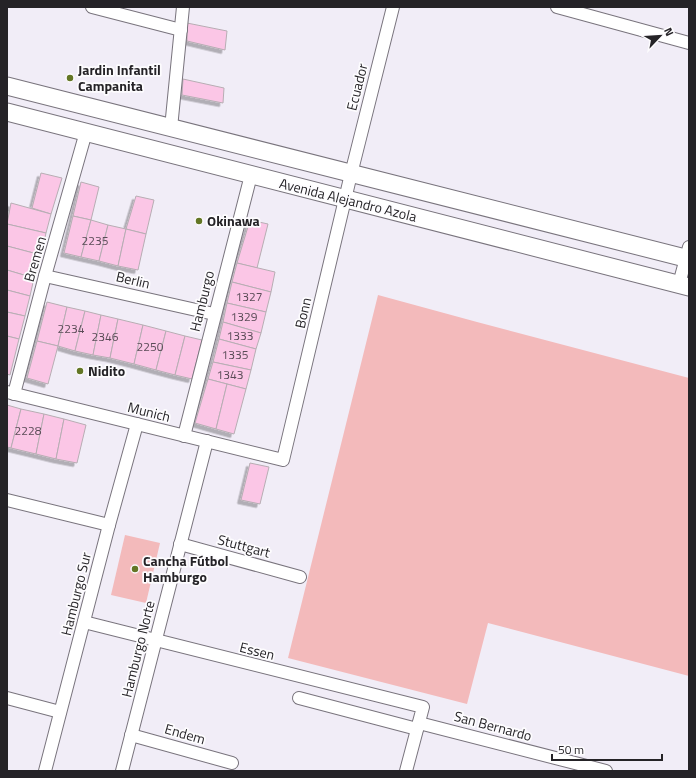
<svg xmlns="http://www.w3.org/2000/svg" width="696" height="778" viewBox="0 0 696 778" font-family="'Titillium Web',sans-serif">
  <defs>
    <filter id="shadow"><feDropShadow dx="-3.5" dy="3.5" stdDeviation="0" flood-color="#0004"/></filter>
  </defs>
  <rect width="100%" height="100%" fill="#f1edf7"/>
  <g fill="#f3babb">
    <polygon points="378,295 477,322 689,378 689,676 488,623 467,704 288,658"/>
    <polygon points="125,535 160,543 146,603 111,595"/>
  </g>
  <g fill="#fbc6e6" stroke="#b7adb3" filter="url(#shadow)">
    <polygon points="187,23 227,31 225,50 187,41"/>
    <polygon points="183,79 224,88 223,103 182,95"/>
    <polygon points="41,173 62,178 51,214 32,208"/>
    <polygon points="81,182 99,187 91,220 73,216"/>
    <polygon points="136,196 154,200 146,234 126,229"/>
    <polygon points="11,203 51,214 46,233 7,224"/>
    <polygon points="73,216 91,220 81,257 64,253"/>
    <polygon points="91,220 108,225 99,261 81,257"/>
    <polygon points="250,220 268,224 257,268 237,263"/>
    <polygon points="7,224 46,233 41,255 7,246"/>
    <polygon points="108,225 126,229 118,266 99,261"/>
    <polygon points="126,229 146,234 138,270 118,266"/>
    <polygon points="7,246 41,255 34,278 7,270"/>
    <polygon points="237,263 275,272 271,292 232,282"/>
    <polygon points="7,270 34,278 30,296 7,290"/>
    <polygon points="232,282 271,292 266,312 227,303"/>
    <polygon points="7,290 30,296 25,316 7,312"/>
    <polygon points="47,302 67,307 58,346 37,341"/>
    <polygon points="227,303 266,312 261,333 223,322"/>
    <polygon points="67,307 85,311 75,351 58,346"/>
    <polygon points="85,311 101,315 93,355 75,351"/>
    <polygon points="7,312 25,316 19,339 7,336"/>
    <polygon points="101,315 118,319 110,358 93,355"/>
    <polygon points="118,319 143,325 134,364 110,358"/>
    <polygon points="223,322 261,333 256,349 219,339"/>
    <polygon points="143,325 166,331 156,370 134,364"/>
    <polygon points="166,331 185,336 175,375 156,370"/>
    <polygon points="7,336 19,339 10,375 7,374"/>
    <polygon points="185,336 202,340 192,379 175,375"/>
    <polygon points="219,339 256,349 251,370 213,362"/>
    <polygon points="37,341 58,346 48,384 27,378"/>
    <polygon points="213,362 251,370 246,389 208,379"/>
    <polygon points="208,379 227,384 216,429 195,423"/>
    <polygon points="227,384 246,389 234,434 216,429"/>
    <polygon points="7,405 21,409 11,448 7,447"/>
    <polygon points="21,409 44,414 36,454 11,448"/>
    <polygon points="44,414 64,419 56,459 36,454"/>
    <polygon points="64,419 86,425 77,463 56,459"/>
    <polygon points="250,463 269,467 260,504 241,500"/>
  </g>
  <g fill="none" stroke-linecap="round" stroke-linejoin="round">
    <defs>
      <g id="minor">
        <polyline points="92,7 181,30"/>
        <polyline points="557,7 689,43"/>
        <polyline points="171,128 183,7"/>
        <polyline points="45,276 214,314"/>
        <polyline points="679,284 689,247"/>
        <polyline points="7,392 283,460 351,174 393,7"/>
        <polyline points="14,394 45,276 86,132"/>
        <polyline points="184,436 251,175"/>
        <polyline points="7,500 109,525"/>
        <polyline points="180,544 300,577"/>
        <polyline points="84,622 423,707 406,771"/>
        <polyline points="7,698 60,712"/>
        <polyline points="299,698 417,729"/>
        <polyline points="419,723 606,771"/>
        <polyline points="131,735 232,763"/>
        <polyline points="45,771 109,525 137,424"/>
        <polyline points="122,771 207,441"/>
      </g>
      <g id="secondary">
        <polyline points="7,86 689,259"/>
        <polyline points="7,112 689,287"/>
      </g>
    </defs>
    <use href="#minor" stroke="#79747d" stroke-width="14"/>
    <use href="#secondary" stroke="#79747d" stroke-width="19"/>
    <use href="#minor" stroke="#fff" stroke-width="12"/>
    <use href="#secondary" stroke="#fff" stroke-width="17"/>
  </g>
  <g fill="#637625" stroke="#fdfcfe" stroke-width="1.5">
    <circle cx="70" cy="78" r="4"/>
    <circle cx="199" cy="221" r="4"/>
    <circle cx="80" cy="371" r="4"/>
    <circle cx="135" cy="569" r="4"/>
  </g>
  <g text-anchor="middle" stroke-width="3.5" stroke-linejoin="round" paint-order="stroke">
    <g font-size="12" fill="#5a4c57">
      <text x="95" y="245">2235</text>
      <text x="249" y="301">1327</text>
      <text x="244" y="321">1329</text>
      <text x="71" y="333">2234</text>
      <text x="240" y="340">1333</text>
      <text x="105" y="341">2346</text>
      <text x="150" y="351">2250</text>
      <text x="235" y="359">1335</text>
      <text x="230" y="379">1343</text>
      <text x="28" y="435">2228</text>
    </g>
    <g font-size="14" font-weight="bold" fill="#252327" stroke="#fdfcfe" text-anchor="start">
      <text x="78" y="75">Jardin Infantil<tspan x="78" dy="16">Campanita</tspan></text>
      <text x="207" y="226">Okinawa</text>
      <text x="88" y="376">Nidito</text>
      <text x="143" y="566">Cancha Fútbol<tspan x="143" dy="16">Hamburgo</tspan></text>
    </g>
    <g font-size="14" fill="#252327" stroke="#fdfcfe">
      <text transform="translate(357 87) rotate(-76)" y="5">Ecuador</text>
      <text transform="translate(348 200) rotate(14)" y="5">Avenida Alejandro Azola</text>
      <text transform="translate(35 259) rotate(-74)" y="5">Bremen</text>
      <text transform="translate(133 280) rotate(13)" y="5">Berlin</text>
      <text transform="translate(202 301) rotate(-76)" y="5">Hamburgo</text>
      <text transform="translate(303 313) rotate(-77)" y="5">Bonn</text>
      <text transform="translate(149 412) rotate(14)" y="5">Munich</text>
      <text transform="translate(244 546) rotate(15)" y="5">Stuttgart</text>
      <text transform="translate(76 594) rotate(-76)" y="5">Hamburgo Sur</text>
      <text transform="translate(138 649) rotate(-76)" y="5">Hamburgo Norte</text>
      <text transform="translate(257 651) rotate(14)" y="5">Essen</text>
      <text transform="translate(493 726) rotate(15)" y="5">San Bernardo</text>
      <text transform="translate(185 734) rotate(16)" y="5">Endem</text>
    </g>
  </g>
  <rect width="696" height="778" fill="none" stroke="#252327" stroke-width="16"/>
  <g transform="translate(660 36) rotate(65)" stroke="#fdfcfe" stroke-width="3" paint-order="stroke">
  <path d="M0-3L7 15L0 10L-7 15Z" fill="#252327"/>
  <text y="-6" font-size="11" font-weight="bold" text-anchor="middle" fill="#252327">N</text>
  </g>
  <path d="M552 754v6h110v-6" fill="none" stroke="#252327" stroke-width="2"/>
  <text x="558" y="754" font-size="12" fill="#252327" stroke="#fdfcfe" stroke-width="3" paint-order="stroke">50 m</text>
</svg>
